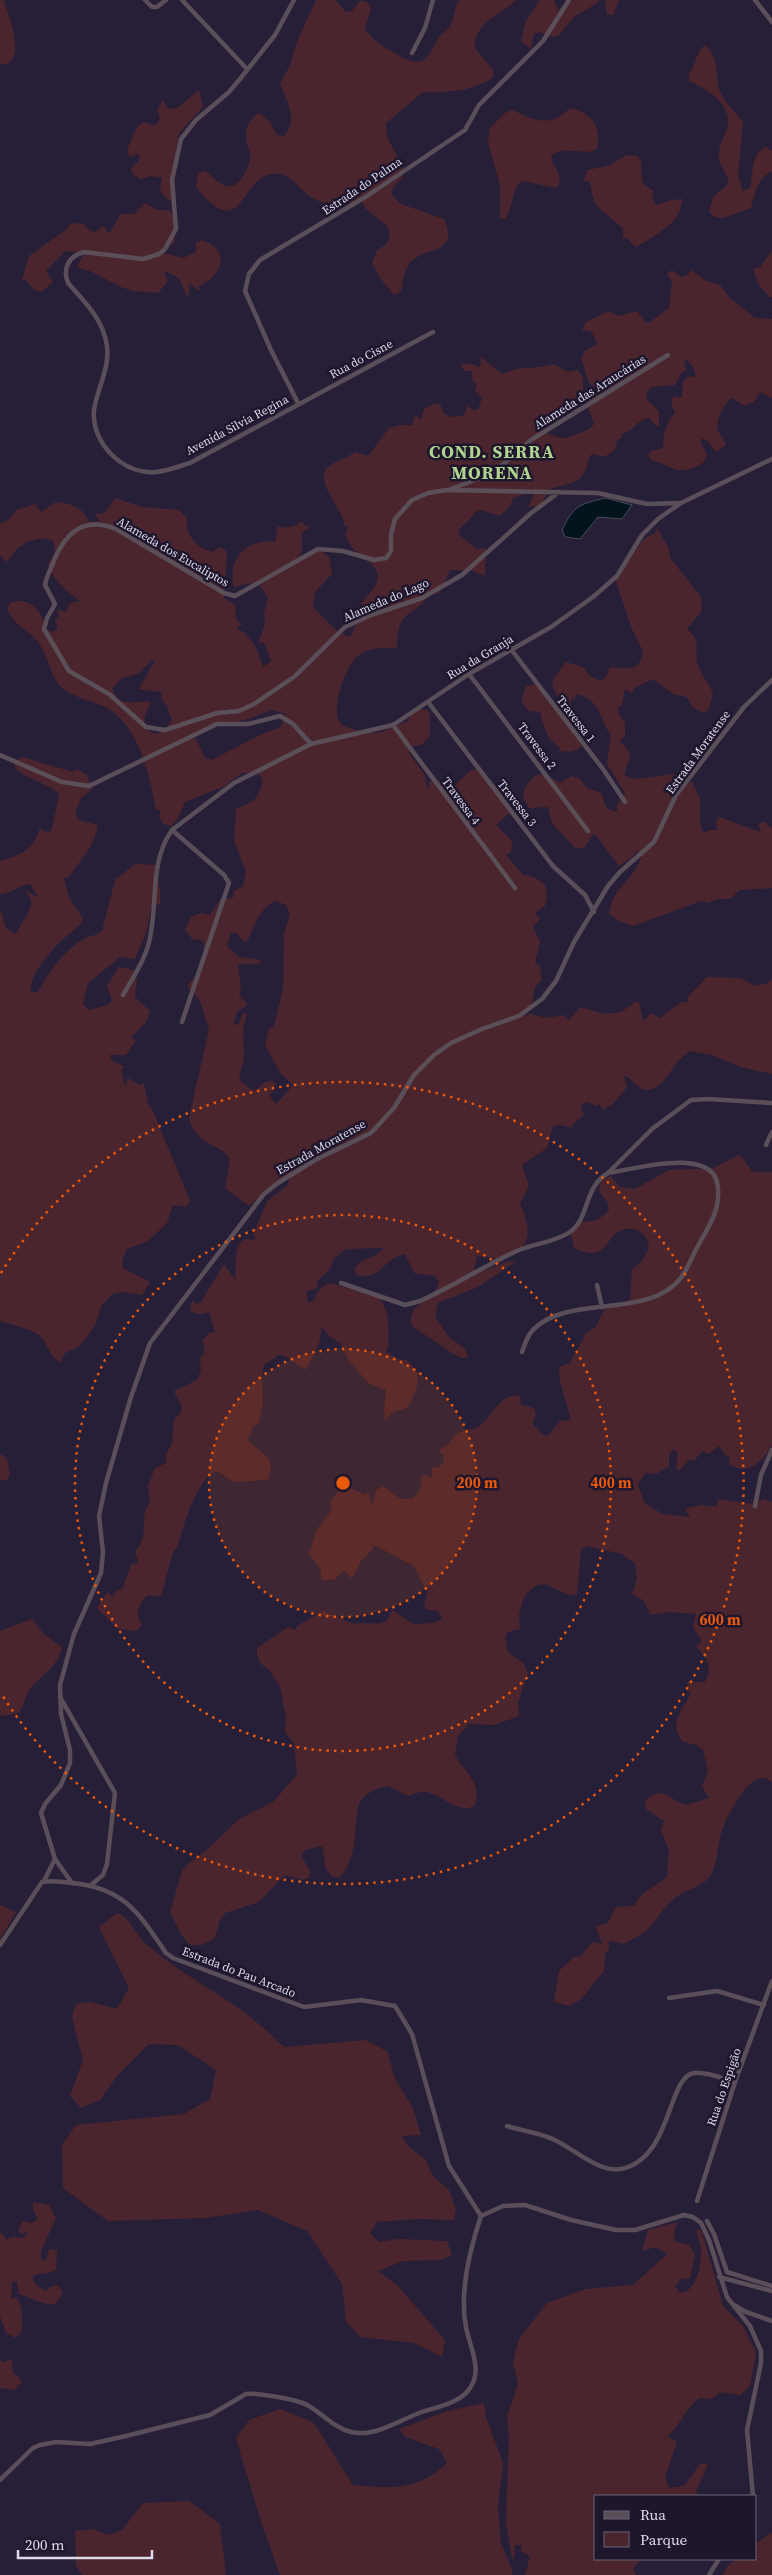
<svg xmlns="http://www.w3.org/2000/svg" width="772" height="2575" viewBox="0 0 772 2575" font-family="'Source Serif 4',serif">
  <rect width="100%" height="100%" fill="#271f38"/>
  <g fill="#4b252e" fill-rule="evenodd">
    <path d="M0 0H4C8 16 26 53 6 65L0 63Z"/>
    <path d="M316 0H335L345 11 351 12 360 1 367 2 371 8 365 29C374 42 384 47 398 55 427 71 426 57 440 36 443 33 448 29 451 25 455 16 453 8 460 0H516C500 16 474 22 475 48L493 70V77C475 91 446 93 423 92L386 123C384 144 404 157 403 177L393 188 391 194 401 204 444 219C459 252 429 248 414 259 404 266 403 281 401 291L394 295 380 278 372 263 377 250C388 245 392 239 388 227L365 208 362 201C347 203 331 207 316 200 300 193 293 172 272 174 239 178 243 245 196 187L198 173 205 171C212 175 217 183 224 185 238 192 249 169 250 158 251 150 245 143 246 135 246 125 251 118 259 113L270 122 277 135 284 136C299 118 287 102 280 84L290 65 298 39Z"/>
    <path d="M540 0H554L558 10 573 0H599L597 3C589 9 579 12 572 19 560 32 561 43 540 32L534 34 531 49 521 41 526 21Z"/>
    <polygon points="605,0 619,0 613,15 607,14"/>
    <path d="M705 45C721 58 714 78 721 94 726 105 736 112 743 122L738 176 743 191 750 188C754 173 750 155 766 147L772 151V172C758 176 754 195 751 208L723 218 715 217 709 212 713 197 726 186 729 180C726 173 720 166 719 159 718 149 722 140 726 132 736 106 709 90 689 81V74C697 65 695 52 705 45Z"/>
    <path d="M199 90 203 107 179 133 173 166 176 195 169 201 160 191 162 178 151 176 140 179 133 174 131 169 139 160V153L130 157 127 150C132 140 133 128 144 122L153 125 158 123 160 117 157 110 163 100 167 108 176 109Z"/>
    <path d="M570 108C592 113 602 127 597 149 583 157 565 144 551 156 553 169 565 175 557 188L522 181C510 191 514 207 505 219L500 218V185L488 142 490 128 505 113 512 110C535 120 549 129 570 108Z"/>
    <path d="M627 155 637 156 641 161 642 182 654 192 652 198 656 205 671 200 683 199C681 204 680 211 678 215 672 226 647 241 636 247L627 238H623V228C616 222 599 209 596 204 592 198 592 188 589 181H584L587 170 608 166Z"/>
    <path d="M145 203 157 210H169L174 217 175 243 164 246 159 252 183 258 196 252V243L201 240C231 249 224 275 199 286L201 291 189 284V294L187 297 179 278 167 272 164 273 168 281 158 293 133 291 121 287 90 271 79 268 78 265 84 253 65 251 46 271 53 282 41 292 34 290 26 280H22L29 256 67 229 70 223 83 224 90 231 95 232 104 226 109 234 121 214H134Z"/>
    <polygon points="772,251 772,297 770,297 758,284 753,269 760,267"/>
    <path d="M672 270 681 277 686 276 691 270 706 281 720 285 730 298 755 318 772 319V398L760 392 754 402 745 406 732 398C724 404 715 420 718 431 720 436 725 439 726 445L716 452 708 441 702 438 701 443 707 454 704 462C677 479 676 466 651 460L648 455 651 451 663 448C663 433 666 424 675 413L672 407V399L675 396 682 398 683 381 689 376 696 377 693 367 686 359 684 363 687 369 681 373 675 385 651 387 646 395V399L659 411V426L655 425 649 418C638 419 633 431 622 434V438L617 440C616 451 612 453 603 457L595 454 590 455C582 486 578 480 550 489L540 506 528 507 534 494 530 492 513 498 510 506 500 516 481 510 475 512C471 522 461 523 458 534L477 549 486 548 485 576 471 570H450L439 594 431 592C412 622 399 603 397 648 385 647 369 648 359 655 346 664 329 711 341 724 345 729 372 733 378 733 384 732 398 724 407 722L411 715 419 709 427 710 430 715V736L421 745 413 746 409 753 424 774 428 790 430 781H437L453 787 470 771 476 769 498 787 511 812 496 825 512 841 511 852 506 855 523 875 534 877 545 885 547 897 545 906 535 913 540 919 533 926 540 942 535 963 540 966 542 980 535 987 531 1006 513 1019 530 1014 547 1018 564 1015 569 1020 580 1007 605 1014 621 1012 637 1001 639 1002 643 1021 652 1013 660 1018 681 1002H687L688 997 707 977 741 978 755 986 768 983 772 978V1074L740 1067 712 1055 689 1051C685 1055 678 1060 676 1064 669 1073 658 1094 643 1089 635 1087 632 1077 624 1076L627 1087 614 1103 603 1110 600 1104 595 1106 588 1102 583 1103 581 1106 584 1115 573 1124 572 1128 560 1125 553 1126 547 1148 522 1165 529 1186 520 1204C532 1229 533 1250 501 1258 494 1260 484 1256 477 1256L474 1271C490 1273 501 1260 516 1261L478 1287 438 1303 435 1316 448 1336 465 1349 468 1357 462 1358 455 1355 412 1326C405 1303 435 1301 439 1282L435 1276 414 1273 405 1254C382 1258 383 1281 356 1275L355 1268C363 1257 376 1259 383 1248L346 1249 335 1258 329 1270 318 1280 317 1288 306 1292 308 1303 314 1301C315 1294 324 1283 331 1283L368 1295 375 1294C391 1308 389 1329 388 1349H386V1351L398 1359 407 1360C410 1364 413 1365 415 1369 422 1381 414 1397 407 1408L393 1412 385 1420 384 1411 386 1390 368 1383 348 1359 340 1343 329 1336 322 1327 319 1344 306 1370 285 1356 279 1355 264 1365 262 1379 263 1402 259 1423 253 1427 248 1440C263 1456 277 1455 268 1480L233 1482 218 1471C198 1474 182 1530 177 1548L173 1552 161 1596H147C137 1606 135 1614 142 1625L136 1631 118 1629 97 1608 107 1592 113 1597 116 1591 122 1589 131 1565 138 1562 135 1551C151 1536 138 1515 150 1503L148 1486 155 1468 166 1463V1455L172 1443 174 1419C189 1409 179 1403 174 1391L197 1380 201 1370 200 1358 204 1353V1344L202 1341 209 1333 215 1332 209 1312C201 1314 198 1316 190 1310L192 1300 196 1304 201 1302 224 1264 236 1281C235 1274 234 1242 244 1240 247 1239 252 1240 256 1239L253 1234 267 1201 287 1186 291 1176 280 1181 250 1205 246 1204 225 1188C226 1180 230 1167 229 1160 227 1145 194 1146 189 1118L209 1029 200 1001 187 985C199 977 204 958 204 944L200 939 193 940 185 930 191 917 201 913 210 915 221 899 233 898 234 891 243 886 246 871 234 841 236 809C254 801 258 801 263 780L258 773H242L225 786 185 802 178 819 171 826 163 824 159 816 161 811 156 809C149 775 139 724 105 707 90 700 73 698 60 686 51 677 47 653 38 642 28 630 14 625 7 609L10 603C28 595 45 612 44 629L52 632 58 628 55 620 59 616 57 610 66 612 70 603 80 601C67 591 54 581 48 565L55 552 53 541C43 535 26 541 17 549 13 553 11 558 6 562L0 555V524L11 518 16 510 36 504 41 512 56 502C71 503 84 508 89 522L100 521 94 514 105 513 115 498 142 507 179 510 187 518C185 534 196 548 212 552L221 547 227 552 224 598 235 604 236 619 241 624 237 629 245 633 256 647 263 667 271 661 264 642 260 644 259 642 265 624 264 614 268 597 257 582 234 587C227 559 247 538 275 542L278 526 285 528 297 525 300 521 309 528 302 532V551L298 557 318 548 329 557 332 574 315 592 313 607 337 631 350 637C357 627 357 616 361 605 365 597 374 591 377 582 382 566 364 560 354 550 350 545 348 540 345 534L348 527 344 525C344 509 313 482 328 467 330 464 350 456 356 452L368 456 389 428 399 425H412L415 415 421 420 424 409 434 404H440L444 414 453 417 464 415 468 405 472 410H478L482 398 475 391 477 383 473 382 472 371H465L460 365 471 363 480 368 481 357 502 374C522 365 535 370 554 364L568 372 577 370 583 377V403L542 430C557 438 561 441 577 434 584 431 589 431 594 424L587 404 588 394 596 388 589 383 581 358 585 351 597 344 592 332 582 330 586 322 609 311 619 316 637 311 646 322H650L669 308 672 281 667 274ZM152 660H155L139 689 161 692 162 700 168 707 169 714 172 720 165 730 156 734C137 728 145 715 151 702 135 699 120 710 112 689L121 679 139 673ZM272 710 286 714 281 727 260 735 212 760 205 758 196 739 193 737 218 725 245 720ZM276 901 286 905 290 914 284 934 283 989 274 1027 269 1028 265 1045 281 1074 293 1085 276 1104 269 1095 274 1091 276 1084 272 1081 265 1082 255 1091 242 1083 239 1076 244 1060 243 1028 247 1015 243 1012 239 1024 233 1025 237 1012 246 1006 247 1003 239 995 241 988 238 964H259L261 960 239 957 227 946 231 933H236L244 942 248 940C253 927 261 906 276 901Z"/>
    <path d="M657 528 668 547 671 559 701 597 702 611 687 629C703 642 693 650 698 665 701 676 710 684 713 694L709 709 704 713 693 708 687 697 673 694 653 679 634 688 632 693 625 689 622 704 618 707 619 715 625 722V736L620 741 631 754 624 775 635 779 674 774 681 787 692 781 700 799V823L703 833 711 830H718L716 822 719 817 761 832 758 823 765 822 772 829V888L740 890 730 899H717L708 903 701 901 633 926 621 922 609 914C612 886 636 880 642 854L637 851 632 857 619 866 594 833 584 848H575L552 823 548 807 529 808 523 797C524 786 534 771 546 775 551 777 555 781 560 783L572 776 579 778 587 788 601 793 607 809 617 812V806L625 793 607 764 611 735C597 716 603 703 578 694L570 702 575 718 569 720 582 746C576 753 568 752 559 751L560 747C546 740 544 726 540 712L529 711 521 702 526 686 537 684C549 692 552 704 564 707L552 686 554 678 566 662 583 667 590 676 601 681 606 677 610 667C625 668 640 674 643 651L632 629 615 578 644 539 655 533Z"/>
    <path d="M22 757 73 772 77 769 87 775 92 789 81 798 75 813 78 820 98 825C93 849 82 857 69 877L64 878 69 898 83 918 80 925C64 937 27 971 31 992H38C49 971 63 951 84 939 90 935 97 936 102 931L115 880 135 864 157 865C156 879 162 890 160 904L151 907 147 930 135 959 120 957 88 983 83 1004 88 1010 108 1005 112 1000 107 986 119 967 134 970 137 976 135 997 150 1011C148 1025 139 1027 131 1038L136 1040 126 1055H109L114 1062 124 1066 121 1070 125 1087 128 1078 139 1085 144 1083 148 1104 153 1111 190 1201 186 1207 173 1205 167 1223 148 1241 127 1249 122 1261 123 1268 150 1282 142 1295 121 1292 112 1294 102 1305 95 1325 86 1338 77 1348 65 1353 60 1363C49 1355 48 1345 41 1337 36 1330 9 1324 0 1321V908L6 928 16 934 31 907V900L25 890 39 898 30 884C18 885 14 893 0 894V861C20 856 34 849 40 828L45 832 51 831C52 828 59 797 59 794 46 782 27 780 15 768V761Z"/>
    <path d="M739 1155C746 1160 747 1166 753 1172H772V1446C762 1461 748 1477 729 1464L730 1457 725 1455 719 1446 709 1454 703 1451 694 1460H689L679 1471 676 1468 678 1453 673 1449 669 1455V1467L656 1474 645 1473 638 1484 644 1502 662 1514 690 1517 686 1511 687 1508 703 1505 716 1507 719 1499 750 1504 764 1499 772 1502V1783C753 1760 724 1821 721 1834 717 1847 717 1868 709 1878 701 1887 686 1890 676 1897 664 1906 656 1921 646 1931 643 1934 630 1940 624 1944L609 1941V1948L605 1954 604 1972C590 1984 587 1999 569 2006L554 2002 559 1971 574 1957 581 1956 592 1942 602 1944 596 1926 608 1923C618 1901 614 1909 635 1905 642 1890 655 1888 667 1876L669 1850 661 1831 664 1821 646 1809 645 1801C663 1784 668 1800 686 1805L709 1798 702 1786 708 1771 703 1750 697 1745 683 1742C668 1724 681 1712 690 1695L687 1682H705C713 1666 707 1659 696 1646L702 1641 693 1627 696 1614 669 1612 651 1615 643 1600 632 1594 637 1578 635 1564 622 1554 587 1546 581 1550 577 1594 569 1595 545 1584 537 1585 527 1593 523 1600 519 1614 520 1629 508 1632 505 1636 508 1652 524 1664 528 1673 518 1703 519 1716 494 1725 469 1724 458 1736 455 1755C465 1773 482 1782 475 1805 459 1816 443 1795 427 1792 420 1791 415 1794 408 1796L388 1786C377 1788 364 1793 359 1804 353 1829 359 1856 340 1877H333L326 1869 322 1846 305 1850 301 1856 311 1872 309 1878 302 1880 285 1875 259 1902 225 1913 220 1920 215 1938 202 1945H190L182 1936 170 1912 182 1871 187 1865 208 1849 239 1819 273 1802 297 1775 294 1744 285 1732 286 1717 280 1687 270 1671 260 1663 257 1655V1648L288 1627 295 1630 297 1626 323 1611 354 1624C363 1621 380 1627 387 1620 390 1616 389 1613 393 1610L413 1624 434 1623 442 1619 438 1611 428 1610 424 1607 427 1592 414 1566 374 1545 373 1549 361 1561 352 1579 344 1570 335 1579 322 1581 320 1568 309 1554 317 1529 331 1511V1500L340 1489H353L365 1495 368 1492 372 1506 376 1490 383 1486 400 1499H412L420 1490 422 1474 432 1478 431 1468 439 1467 443 1463 444 1457 438 1449C451 1448 449 1438 458 1433 465 1429 474 1430 481 1425 492 1416 501 1392 520 1396L521 1405 534 1408 536 1414 533 1424 543 1435 547 1436 560 1421 571 1420 560 1382 559 1367 570 1363 586 1333 596 1327 604 1310 627 1302 630 1299 632 1269C638 1265 644 1259 647 1252 654 1237 636 1225 622 1230 604 1237 608 1264 574 1248L571 1234 577 1222C590 1222 600 1221 609 1210L608 1203 599 1191C600 1182 602 1179 611 1176L620 1187 635 1189 669 1170 714 1168Z"/>
    <polygon points="0,1454 7,1458 10,1475 7,1480 0,1480"/>
    <path d="M32 1619 44 1634 62 1647C58 1669 37 1676 27 1694 24 1700 24 1707 19 1712 14 1715 6 1715 0 1716V1631Z"/>
    <polygon points="0,1905 16,1912 0,1939"/>
    <path d="M117 1913C132 1919 134 1933 145 1943 172 1967 204 1985 234 2005 252 2017 268 2032 284 2047L366 2040 388 2052 394 2077 413 2108 421 2135 402 2136 409 2147 425 2159 433 2176 449 2190 456 2209 454 2220 417 2219 377 2222 370 2233 379 2242 398 2239 447 2241 452 2255 441 2260 403 2261 378 2271 397 2285 445 2340 442 2357 414 2343 360 2337 346 2321 342 2284 307 2231 258 2210 205 2218 108 2221 63 2188 62 2145 76 2125 184 2114 210 2099 216 2070 178 2045 149 2044 117 2076 100 2100 81 2108 70 2096 83 2060 72 2017 76 2004 90 2002 117 2009 129 1988 99 1927Z"/>
    <path d="M33 2202 49 2205 56 2218 41 2251V2259L46 2261 49 2250 53 2249 57 2251 56 2270C48 2275 40 2272 33 2276 32 2284 39 2287 46 2291L50 2287 58 2285 63 2293 55 2304C41 2306 32 2297 19 2294L17 2281 12 2282 11 2299 16 2297C24 2307 22 2320 22 2331L16 2338 6 2333 0 2316V2233L4 2235 6 2240 12 2237 23 2238 27 2234 26 2231 24 2234 19 2232V2227L23 2221 31 2223 38 2219 33 2211Z"/>
    <path d="M677 2222 674 2232 675 2242 689 2245 695 2255 690 2278 681 2279 675 2286 679 2292C697 2295 701 2264 701 2251 701 2244 698 2237 696 2231L699 2229 702 2232 723 2306 743 2326 756 2352 750 2386 740 2395 720 2392 712 2399 699 2398C685 2410 681 2423 668 2436L677 2442 665 2477 669 2488 684 2486 700 2464H708L696 2491 698 2496H596V2559H642L633 2568 636 2575H525L530 2556 521 2551 522 2545H515L514 2559 512 2558 506 2523 509 2437 507 2416 518 2384 513 2362 519 2339 547 2303 586 2289 633 2285 667 2254 656 2247 642 2251 648 2230Z"/>
    <polygon points="9,2359 12,2360 13,2374 18,2376 22,2382 14,2390 0,2388 0,2360 5,2363"/>
    <path d="M484 2403 486 2417 503 2463 498 2507 501 2544 513 2571 511 2575H280L262 2525 236 2438 249 2420 280 2409 314 2423 353 2485C390 2489 418 2491 447 2463L439 2449 405 2437 399 2429 448 2411Z"/>
    <polygon points="189,2501 220,2524 226,2575 82,2575 76,2565 75,2531 93,2529 109,2535 122,2530 143,2503"/>
    <path d="M770 2533 772 2534V2575H723C732 2557 736 2559 756 2559V2544Z"/>
  </g>
  <path fill="#04141d" stroke="#464f5b" d="M606 498 632 505 622 519 598 517 580 539 565 537 562 530C574 505 580 504 606 498Z"/>
  <g fill="none" stroke-linecap="round" stroke-linejoin="round">
    <g stroke="#5a4f58" stroke-width="4.5">
      <polyline points="145,0 152,7 157,7 166,0"/>
      <polyline points="182,0 247,69"/>
      <path d="M294 0 275 35 240 79 229 92 196 120 181 139 172 180 176 229 165 249 159 254 143 259 84 252C69 256 62 268 68 283 85 302 103 319 107 346 110 368 97 389 94 410 91 443 123 475 156 472 168 471 179 466 190 463L433 332"/>
      <polyline points="755,0 772,22"/>
      <polyline points="412,53 425,28 433,0"/>
      <polyline points="298,403 271,350 245,291 249,274 260,260 367,196 465,130 479,105 543,41 569,0"/>
      <polyline points="451,489 493,473 531,440 668,355"/>
      <path d="M559 492 530 514 462 575 422 598 371 615 345 627 294 677 254 704 239 711 217 713 165 730 146 727 109 694 69 671 44 629 47 618 55 604 45 585C46 578 50 570 53 563 65 533 83 516 116 529L224 593 235 596 318 549 343 551 374 560 386 558 391 551V534L395 519 412 500 428 493 447 490 598 493 647 504 681 503"/>
      <polyline points="510,648 603,769 625,802"/>
      <polyline points="469,674 588,831"/>
      <polyline points="428,702 553,866 585,895 594,912"/>
      <polyline points="393,725 515,888"/>
      <polyline points="0,755 62,782 89,786 217,724 248,724 280,716 293,724 311,744"/>
      <polyline points="172,830 234,783 311,744 393,725 469,674 551,627 593,597 617,576 642,535 658,519 681,503 772,459"/>
      <path d="M123 995C132 979 143 964 148 946 159 909 148 863 172 830L224 875 229 883 182 1022"/>
      <polyline points="766,1145 772,1132"/>
      <path d="M341 1283 405 1305 420 1301C454 1286 485 1265 519 1250 535 1243 554 1243 570 1232 590 1218 583 1188 608 1173L652 1129 691 1100 708 1099 772 1103"/>
      <polyline points="597,1285 602,1307"/>
      <path d="M522 1352C525 1344 527 1335 534 1329 565 1297 638 1316 673 1286 685 1277 691 1258 699 1244 709 1226 720 1210 718 1188 716 1145 635 1169 608 1173"/>
      <polyline points="755,1506 761,1475 772,1450"/>
      <polyline points="60,1697 115,1793 107,1864 103,1875 91,1885"/>
      <polyline points="44,1881 55,1859"/>
      <polyline points="72,1883 55,1859 41,1813 45,1804 61,1785 70,1763 70,1750 61,1714 60,1685 74,1634 101,1573 103,1552 99,1516 106,1483 131,1397 150,1343 264,1194 278,1183 315,1160 371,1133 394,1108 414,1075 434,1055 451,1043 482,1029 519,1016 542,999 556,981 574,942 608,886 620,872 654,842 676,795 744,707 772,680"/>
      <path d="M0 1945 42 1882C51 1880 63 1882 72 1883 124 1888 139 1913 166 1953L173 1958 304 2007 361 2000 395 2006 412 2034 449 2166 481 2216"/>
      <polyline points="669,1998 717,1991 764,2005"/>
      <path d="M507 2126C523 2131 541 2133 555 2140 574 2149 599 2173 621 2169 672 2159 667 2077 694 2073 706 2071 724 2079 735 2082"/>
      <polyline points="697,2201 735,2082 772,1981"/>
      <polyline points="481,2216 503,2206 525,2205 571,2220 616,2230 635,2230 684,2215 693,2217 701,2223 709,2240 727,2297 750,2326 761,2351 761,2363 747,2430 753,2496"/>
      <polyline points="707,2221 714,2234 727,2272 772,2286"/>
      <polyline points="719,2277 772,2291"/>
      <polyline points="734,2305 746,2312 772,2321"/>
      <path d="M0 2480 33 2448 40 2445 56 2442 90 2444 126 2436 210 2415 246 2394C258 2393 298 2399 309 2406 324 2415 338 2432 358 2433 379 2434 399 2421 419 2413 433 2408 456 2404 467 2392 485 2372 470 2349 466 2327 459 2292 470 2249 481 2216"/>
      <polyline points="709,2575 719,2559"/>
    </g>
  </g>
  <circle cx="343" cy="1483" r="134" fill="#e8590c" fill-opacity=".12"/>
  <g fill="none" stroke="#e8590c" stroke-width="2.5" stroke-dasharray="2.5 5">
    <circle cx="343" cy="1483" r="134"/>
    <circle cx="343" cy="1483" r="268"/>
    <path d="M1 1273A401 401 0 1 1 1 1693"/>
  </g>
  <g text-anchor="middle" stroke-width="5" stroke-linejoin="round" paint-order="stroke">
    <g font-size="12" fill="#dfdaeb" stroke="#1e162d">
      <text transform="translate(362 186) rotate(-34)" y="4">Estrada do Palma</text>
      <text transform="translate(361 359) rotate(-28)" y="4">Rua do Cisne</text>
      <text transform="translate(590 392) rotate(-32)" y="4">Alameda das Araucárias</text>
      <text transform="translate(237 425) rotate(-28)" y="4">Avenida Silvia Regina</text>
      <text transform="translate(173 552) rotate(30)" y="4">Alameda dos Eucaliptos</text>
      <text transform="translate(386 600) rotate(-23)" y="4">Alameda do Lago</text>
      <text transform="translate(480 657) rotate(-31)" y="4">Rua da Granja</text>
      <text transform="translate(576 719) rotate(52)" y="4">Travessa 1</text>
      <text transform="translate(537 746) rotate(53)" y="4">Travessa 2</text>
      <text transform="translate(698 752) rotate(-54)" y="4">Estrada Moratense</text>
      <text transform="translate(461 801) rotate(54)" y="4">Travessa 4</text>
      <text transform="translate(517 803) rotate(52)" y="4">Travessa 3</text>
      <text transform="translate(321 1147) rotate(-29)" y="4">Estrada Moratense</text>
      <text transform="translate(239 1972) rotate(21)" y="4">Estrada do Pau Arcado</text>
      <text transform="translate(724 2087) rotate(-71)" y="4">Rua do Espigão</text>
    </g>
    <g font-size="18" font-weight="bold" letter-spacing="1" fill="#b0d48f" stroke="#1e162d">
      <text x="492" y="458">COND. SERRA<tspan x="492" dy="21">MORENA</tspan></text>
    </g>
  </g>
  <circle cx="343" cy="1483" r="8" fill="#e8590c" stroke="#1e162d" stroke-width="2.5"/>
  <g font-size="15" text-anchor="middle" font-weight="bold" fill="#e8590c" stroke="#1e162d" stroke-width="5" stroke-linejoin="round" paint-order="stroke">
    <text x="477" y="1488">200 m</text>
    <text x="611" y="1488">400 m</text>
    <text x="720" y="1625">600 m</text>
  </g>
  <rect x="594" y="2495" width="162" height="65" fill="#1e162d" stroke="#6b6479"/>
  <rect x="604" y="2511" width="25" height="8" fill="#5a4f58" stroke="#6b6479"/>
  <text x="640" y="2520" font-size="15" fill="#dfdaeb">Rua</text>
  <rect x="604" y="2532" width="25" height="15" fill="#4b252e" stroke="#6b6479"/>
  <text x="640" y="2545" font-size="15" fill="#dfdaeb">Parque</text>
  <path d="M18 2550v8h134v-8" fill="none" stroke="#dfdaeb" stroke-width="2.5"/>
  <text x="25" y="2550" font-size="15" fill="#dfdaeb" stroke="#1e162d" stroke-width="4" paint-order="stroke">200 m</text>
</svg>
